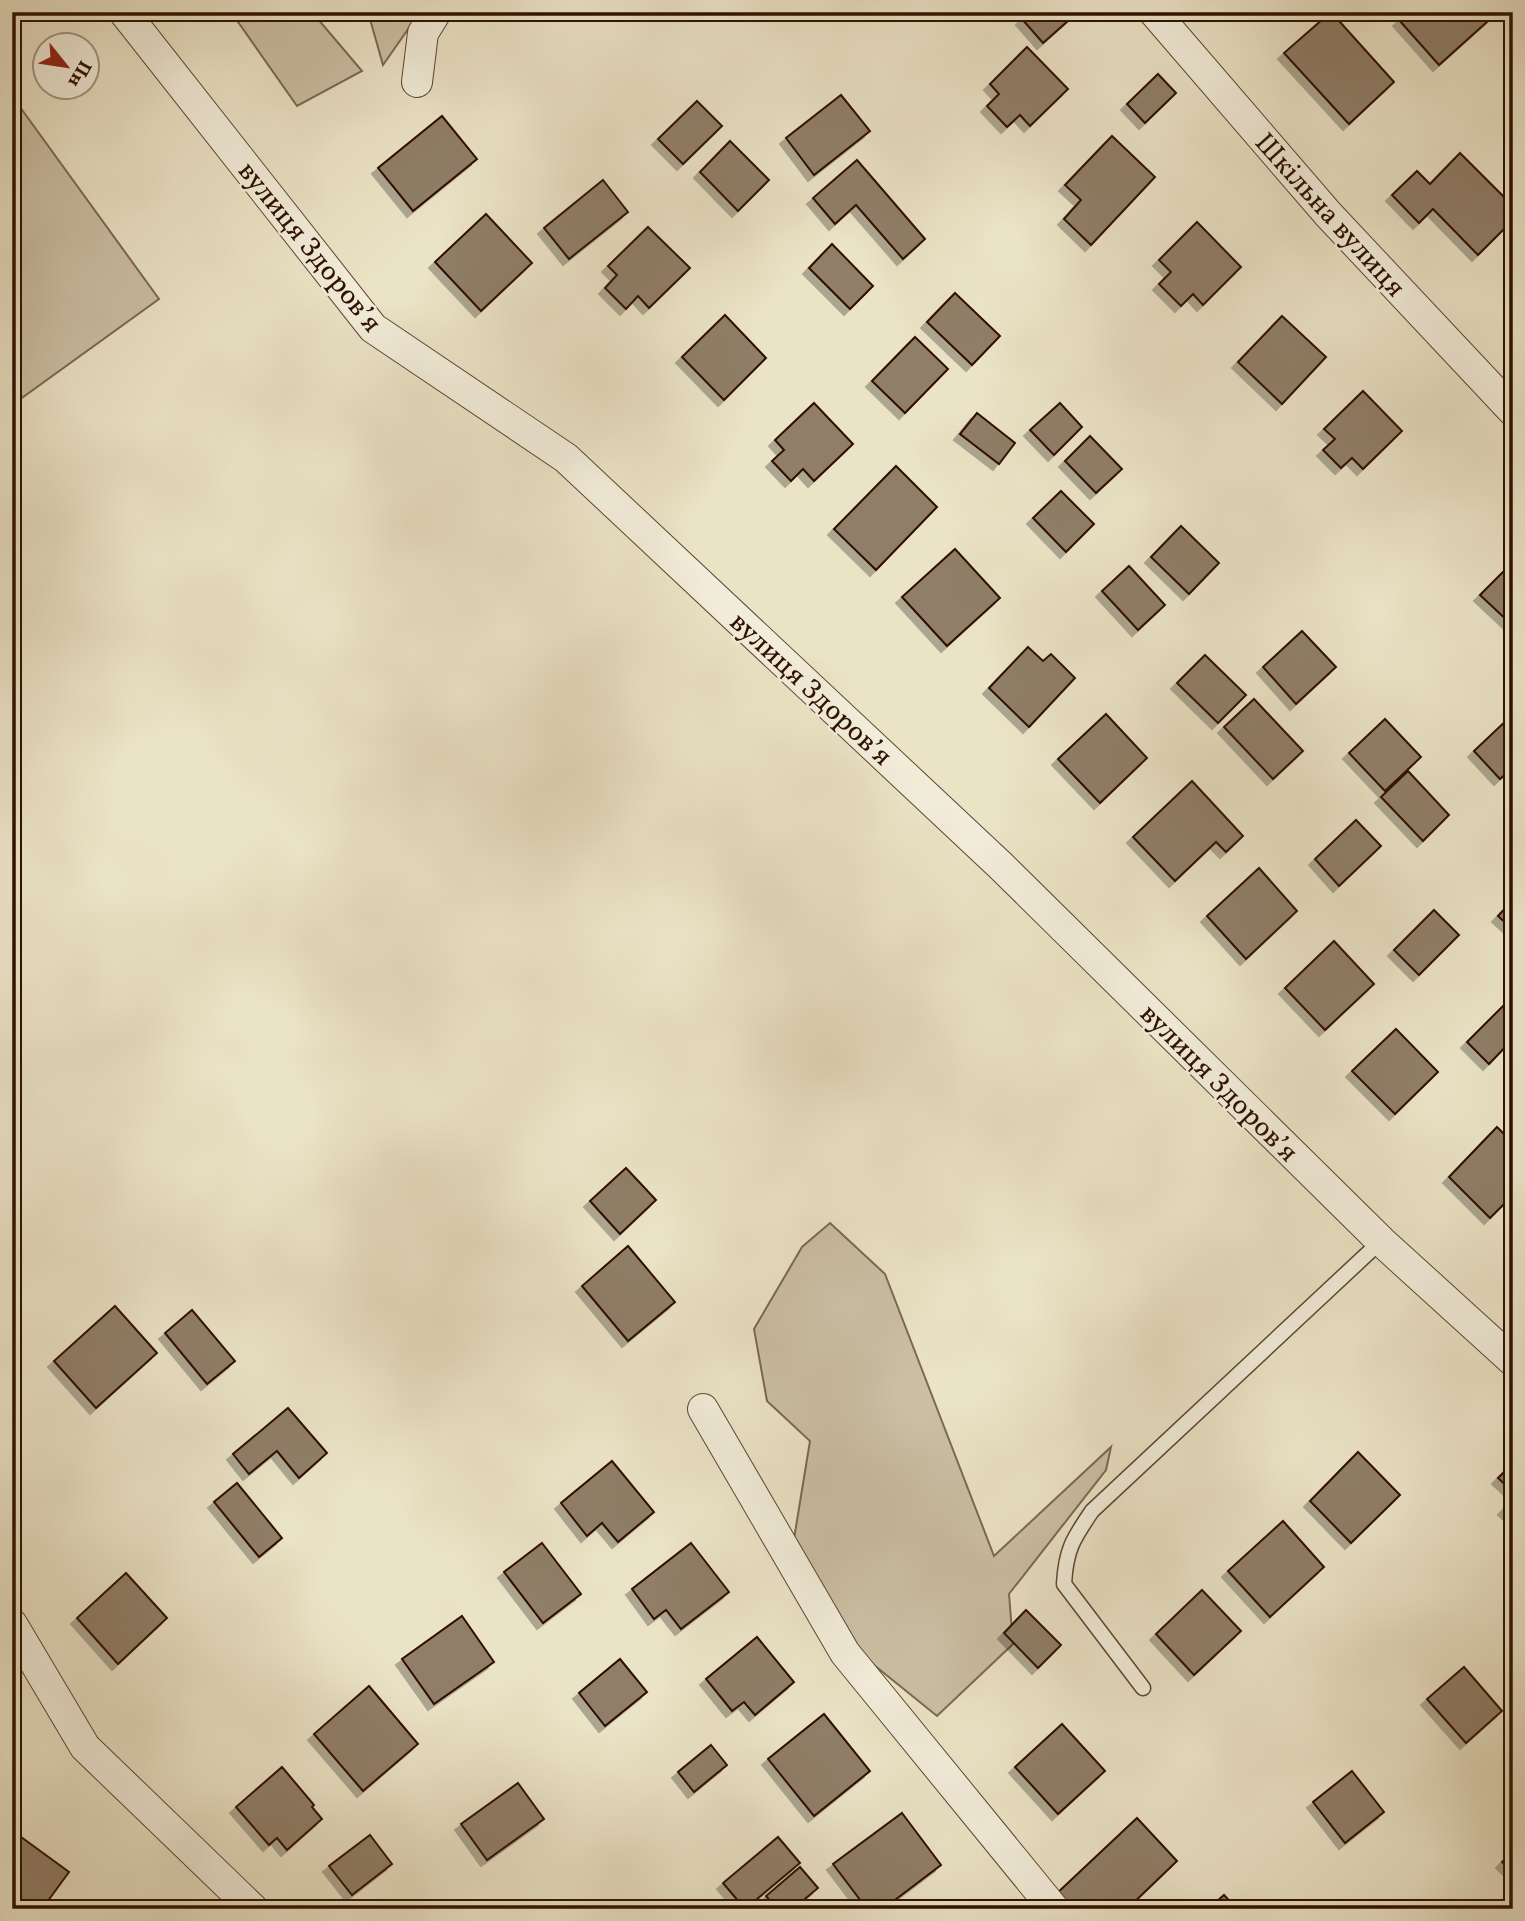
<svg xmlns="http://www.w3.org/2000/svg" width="1525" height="1921" viewBox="0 0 1525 1921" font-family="Vollkorn,serif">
  <defs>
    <filter id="shadow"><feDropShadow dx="-6" dy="6" stdDeviation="0" flood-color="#0004"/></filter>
  </defs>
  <rect width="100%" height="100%" fill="#ebe3c6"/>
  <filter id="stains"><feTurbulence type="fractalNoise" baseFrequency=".00286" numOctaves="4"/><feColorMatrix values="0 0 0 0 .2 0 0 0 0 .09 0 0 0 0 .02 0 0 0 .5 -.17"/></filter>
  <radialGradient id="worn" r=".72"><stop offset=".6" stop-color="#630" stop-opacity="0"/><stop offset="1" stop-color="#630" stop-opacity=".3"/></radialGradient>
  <g fill="#cbbfa4" stroke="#7c6852" stroke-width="2">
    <polygon points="231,12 312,12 362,71 297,106"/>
    <polygon points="368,12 420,12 383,65"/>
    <polygon points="12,96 159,299 12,405"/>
    <polygon points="830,1223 885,1274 994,1556 1111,1447 1106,1470 1009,1594 1013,1644 937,1716 853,1648 792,1551 810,1441 767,1401 754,1329 802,1247"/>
  </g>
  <g fill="#907e67" stroke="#2e1100" stroke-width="2" filter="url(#shadow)">
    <polygon points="1029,12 1078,12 1043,43 1022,19"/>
    <polygon points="1331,12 1394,82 1349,124 1284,53"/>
    <polygon points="1408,12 1498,12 1439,65 1399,20"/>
    <polygon points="1027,47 1068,89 1030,126 1020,115 1007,127 987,106 999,94 990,84"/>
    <polygon points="1158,74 1176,93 1145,123 1127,104"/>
    <polygon points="841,95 870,131 814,175 786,138"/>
    <polygon points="697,101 722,126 683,164 658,139"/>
    <polygon points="442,116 477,159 413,211 378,168"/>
    <polygon points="1112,136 1155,177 1091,245 1064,219 1081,200 1065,185"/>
    <polygon points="730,141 769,180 738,211 700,172"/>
    <polygon points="1460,153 1513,206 1513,220 1478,255 1433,209 1419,223 1392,195 1417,171 1430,184"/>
    <polygon points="857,160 925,239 903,259 856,205 835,224 813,198"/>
    <polygon points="603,180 628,212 569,259 544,228"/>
    <polygon points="486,214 532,263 481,311 435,262"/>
    <polygon points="1197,222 1241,267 1203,305 1193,294 1181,306 1159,284 1171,272 1159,260"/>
    <polygon points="648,227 690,268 649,308 638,296 626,309 605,288 617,275 608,266"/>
    <polygon points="832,244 873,286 850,309 809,268"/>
    <polygon points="955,293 1000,336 972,365 927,322"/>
    <polygon points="725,315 766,358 724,400 682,357"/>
    <polygon points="1282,316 1326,357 1282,404 1238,362"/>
    <polygon points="915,337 948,369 905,413 872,381"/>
    <polygon points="1363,391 1402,431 1363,469 1352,458 1341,468 1323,450 1335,439 1324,429"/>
    <polygon points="814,403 853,444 814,481 803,469 791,481 772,461 784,450 775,440"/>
    <polygon points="1060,403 1082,427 1054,455 1030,430"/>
    <polygon points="977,413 1015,443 999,464 960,434"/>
    <polygon points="1090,436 1122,469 1096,493 1065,461"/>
    <polygon points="896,466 937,507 876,570 834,529"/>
    <polygon points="1061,491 1094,524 1066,552 1033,518"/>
    <polygon points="1181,526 1219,563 1189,594 1151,557"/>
    <polygon points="955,549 1000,598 947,646 902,597"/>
    <polygon points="1513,562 1513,626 1480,595"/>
    <polygon points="1129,566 1165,605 1138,630 1102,591"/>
    <polygon points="1302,631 1336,667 1296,704 1263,667"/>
    <polygon points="1028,647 1043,661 1051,654 1075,678 1029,727 989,688"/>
    <polygon points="1205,655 1246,695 1218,723 1177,683"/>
    <polygon points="1254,699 1303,751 1273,779 1224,727"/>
    <polygon points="1106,714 1147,758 1100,803 1058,759"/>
    <polygon points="1510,717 1513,721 1513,767 1500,779 1474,751"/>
    <polygon points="1385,719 1421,757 1385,791 1349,753"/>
    <polygon points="1408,771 1449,815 1423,841 1381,797"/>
    <polygon points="1192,781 1243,836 1226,852 1216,842 1175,881 1133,837"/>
    <polygon points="1356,820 1381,846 1339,886 1315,859"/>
    <polygon points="1259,868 1297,911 1246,959 1207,916"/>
    <polygon points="1513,900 1513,930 1498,916"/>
    <polygon points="1434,910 1459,935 1419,975 1394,950"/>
    <polygon points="1334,941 1374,984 1325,1030 1285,988"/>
    <polygon points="1507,1002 1513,1007 1513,1039 1489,1064 1467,1042"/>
    <polygon points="1396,1029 1438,1072 1395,1114 1352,1071"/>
    <polygon points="1497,1127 1513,1143 1513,1195 1490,1218 1449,1177"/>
    <polygon points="626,1168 656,1200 620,1234 590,1201"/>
    <polygon points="628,1246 675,1302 628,1341 582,1286"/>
    <polygon points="115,1306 157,1353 96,1408 54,1361"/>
    <polygon points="192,1310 235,1361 207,1384 165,1333"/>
    <polygon points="288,1408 327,1453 299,1478 277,1451 249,1474 233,1454"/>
    <polygon points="1358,1452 1400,1495 1351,1543 1310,1501"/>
    <polygon points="612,1461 654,1512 618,1542 602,1523 587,1536 561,1503"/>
    <polygon points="1513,1463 1513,1492 1498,1478"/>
    <polygon points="237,1483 282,1538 259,1557 214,1502"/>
    <polygon points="1513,1500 1513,1517 1504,1509"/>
    <polygon points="1283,1521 1324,1567 1270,1617 1228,1571"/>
    <polygon points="542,1543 581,1594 543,1623 504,1572"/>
    <polygon points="691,1543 729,1592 681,1629 666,1610 654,1619 632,1589"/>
    <polygon points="126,1573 167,1618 118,1664 77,1618"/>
    <polygon points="1202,1590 1241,1631 1194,1675 1156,1634"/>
    <polygon points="1026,1610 1061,1645 1038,1668 1004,1633"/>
    <polygon points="462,1616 494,1662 434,1704 402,1659"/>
    <polygon points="757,1637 794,1682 755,1715 744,1702 732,1711 706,1679"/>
    <polygon points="620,1659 647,1692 605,1726 579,1693"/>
    <polygon points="1464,1667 1502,1711 1466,1743 1427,1699"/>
    <polygon points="369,1686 418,1744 363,1791 314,1734"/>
    <polygon points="824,1714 870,1771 814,1816 768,1759"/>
    <polygon points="1062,1724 1105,1771 1058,1814 1015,1767"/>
    <polygon points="711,1745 727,1765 694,1792 678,1772"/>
    <polygon points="282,1767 314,1805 312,1807 322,1819 287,1850 277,1838 269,1845 236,1807"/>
    <polygon points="1352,1771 1384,1812 1345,1843 1313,1802"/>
    <polygon points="518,1783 544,1819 487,1860 461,1824"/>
    <polygon points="902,1813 941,1865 883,1909 867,1909 833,1864"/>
    <polygon points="1137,1818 1177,1861 1127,1909 1105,1909 1101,1905 1097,1909 1066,1909 1054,1896"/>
    <polygon points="17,1834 69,1872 42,1909 12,1909 12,1841"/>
    <polygon points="370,1835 392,1864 352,1895 329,1866"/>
    <polygon points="778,1837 800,1863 745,1909 723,1883"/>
    <polygon points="1513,1851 1513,1873 1502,1862"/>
    <polygon points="800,1867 818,1888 793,1909 777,1909 766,1896"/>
    <polygon points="1224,1895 1237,1909 1208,1909"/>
  </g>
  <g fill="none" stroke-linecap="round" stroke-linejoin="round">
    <defs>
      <path id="service" d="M1143 1688 1064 1584C1066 1549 1073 1539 1092 1511L1381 1241"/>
      <g id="minor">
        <polyline points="124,12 373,328 566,458 1001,866 1381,1241 1513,1361"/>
        <polyline points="1154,12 1328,214 1513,411"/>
        <polyline points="417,82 423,33 436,12"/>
        <polyline points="703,1409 845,1653 1054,1909"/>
        <polyline points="12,1624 85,1747 253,1909"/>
      </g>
    </defs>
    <use href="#service" stroke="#5d4632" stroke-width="17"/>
    <use href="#minor" stroke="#5d4632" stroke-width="32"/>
    <use href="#service" stroke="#f2edda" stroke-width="14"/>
    <use href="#minor" stroke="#f2edda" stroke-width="30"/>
  </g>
  <g text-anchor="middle" stroke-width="5" stroke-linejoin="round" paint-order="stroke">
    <g font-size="28" fill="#2e1100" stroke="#f2edda">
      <text transform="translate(1331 214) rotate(48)" y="10">Шкільна вулиця</text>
      <text transform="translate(311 246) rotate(51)" y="10">вулиця Здоровʼя</text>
      <text transform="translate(812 688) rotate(43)" y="10">вулиця Здоровʼя</text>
      <text transform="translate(1220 1082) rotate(45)" y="10">вулиця Здоровʼя</text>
    </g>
  </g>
  <rect width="1525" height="1921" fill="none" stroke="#ebe3c6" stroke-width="42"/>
  <rect x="14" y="14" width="1497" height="1893" fill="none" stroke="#2e1100" stroke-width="3.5"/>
  <rect x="21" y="21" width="1483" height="1879" fill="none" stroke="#2e1100" stroke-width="2"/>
  <g transform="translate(66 66) rotate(120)"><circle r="33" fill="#f2edda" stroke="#a49583" stroke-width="2"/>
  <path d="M0-5L12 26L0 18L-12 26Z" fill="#8f2418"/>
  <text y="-10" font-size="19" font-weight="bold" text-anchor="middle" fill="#2e1100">Пн</text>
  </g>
  <rect width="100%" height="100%" filter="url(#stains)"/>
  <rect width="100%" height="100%" fill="url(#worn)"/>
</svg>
